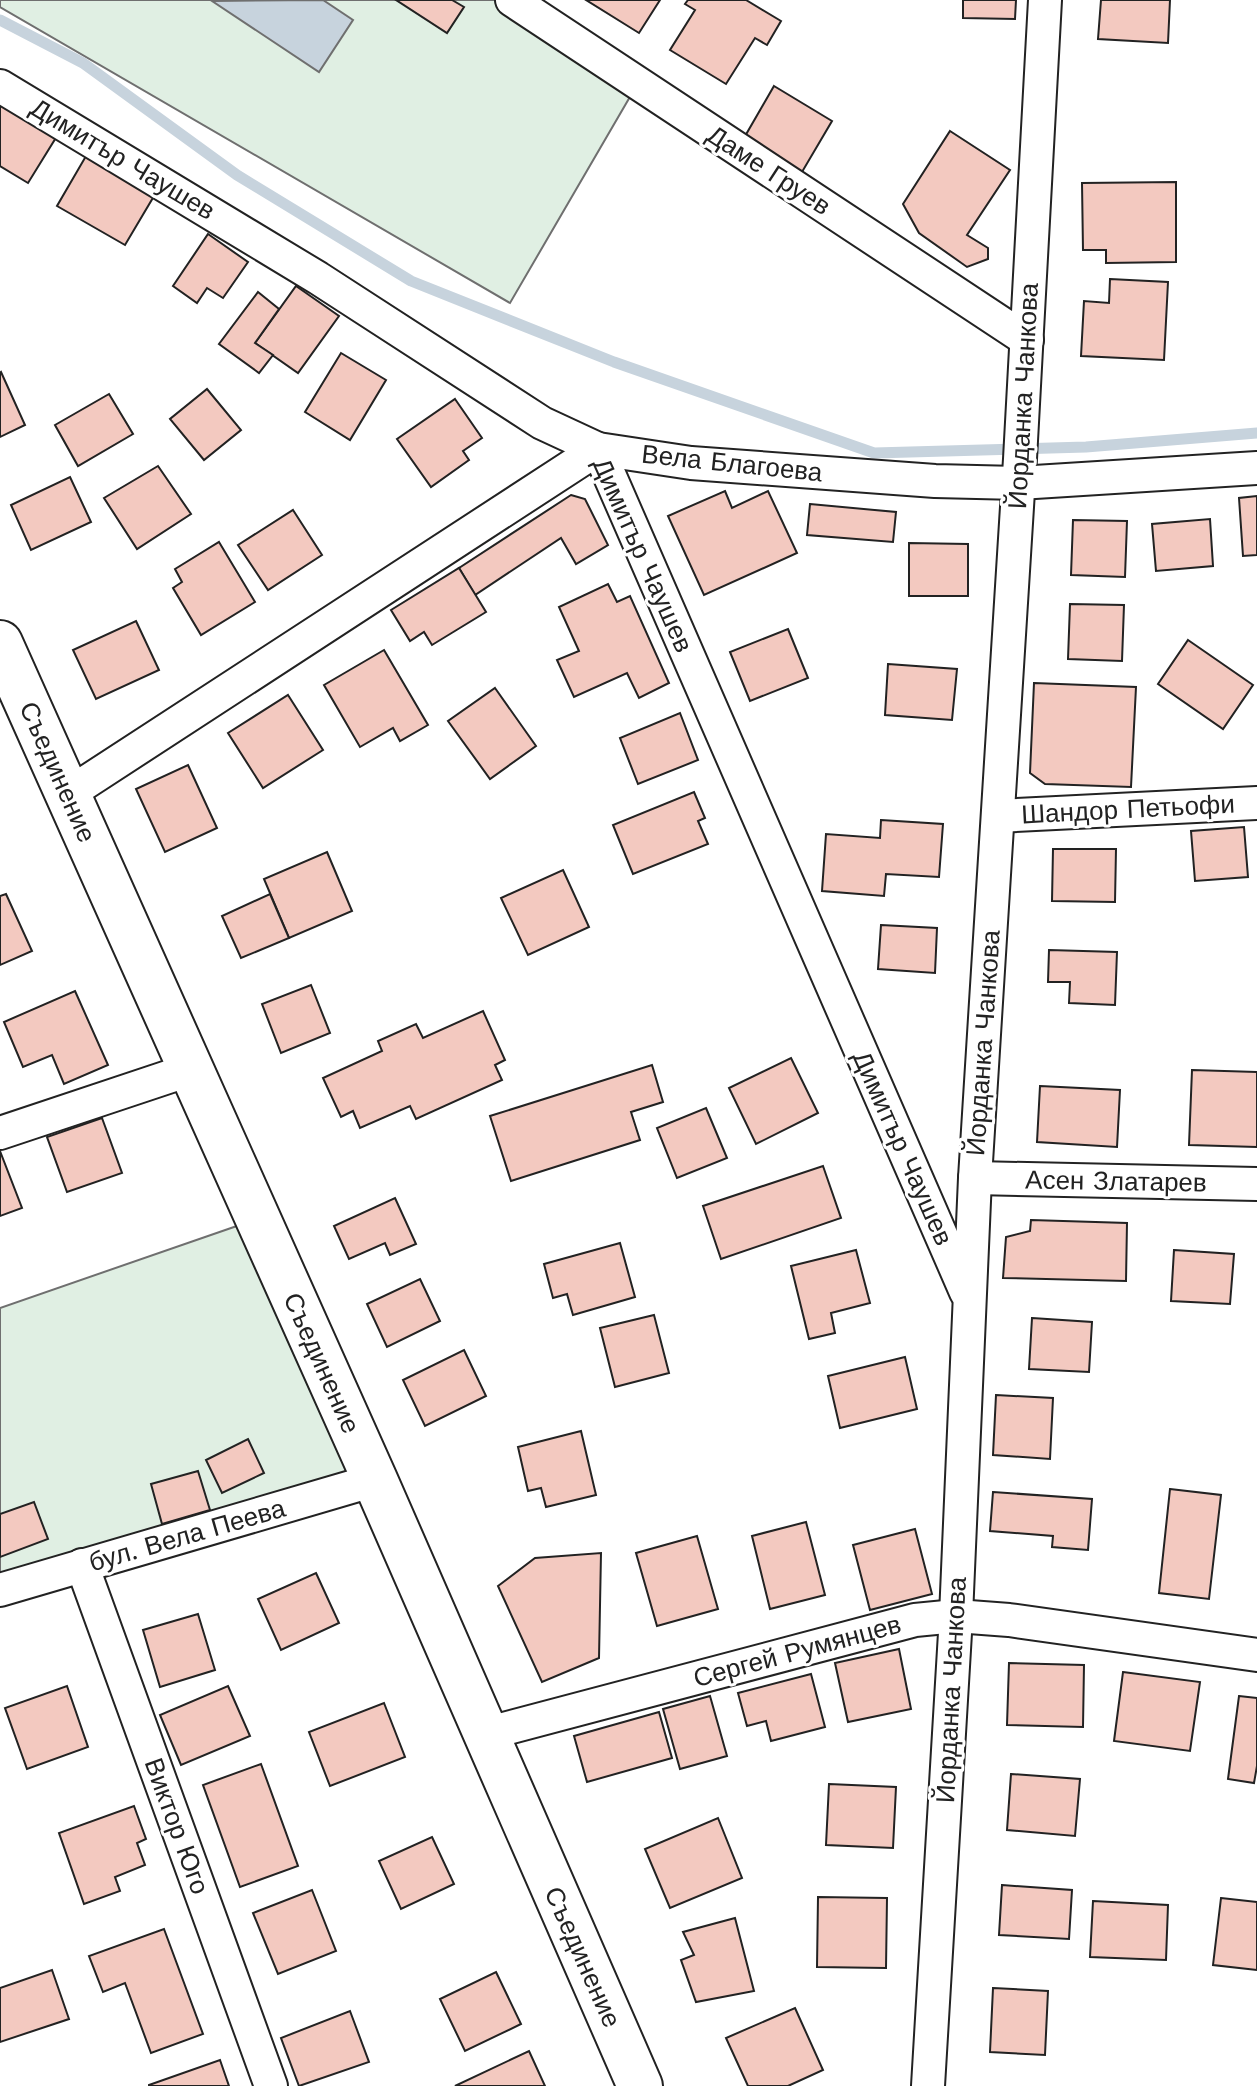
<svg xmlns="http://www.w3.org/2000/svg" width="1257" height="2086" viewBox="0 0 1257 2086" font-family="'Work Sans',sans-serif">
  <rect width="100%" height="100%" fill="#fff"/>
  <g fill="#e0efe3" stroke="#6f6f6f" stroke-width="2">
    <polygon points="0,0 512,0 638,83 510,303 0,7"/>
    <polygon points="257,1219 375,1480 0,1591 0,1308"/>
  </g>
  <polygon fill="#c7d3dd" stroke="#6f6f6f" stroke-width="2" points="323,0 353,20 319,72 212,1"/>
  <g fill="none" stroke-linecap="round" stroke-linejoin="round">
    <polyline stroke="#c7d3dd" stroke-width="11" points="0,20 83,63 237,175 411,281 614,362 874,453 1086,447 1257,433"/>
  </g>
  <g fill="#f3c9c0" stroke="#222" stroke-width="2">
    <polygon points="396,0 452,0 464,7 447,33"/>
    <polygon points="586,0 660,0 639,33"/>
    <polygon points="688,0 746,0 781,21 767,45 755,38 726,84 670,50 695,10 685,4"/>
    <polygon points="963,0 1016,0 1015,19 963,18"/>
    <polygon points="1101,0 1170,0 1168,43 1098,39"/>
    <polygon points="774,86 832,121 802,172 744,138"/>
    <polygon points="0,101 57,136 28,183 0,166"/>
    <polygon points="950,131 1010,170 967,235 988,248 988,259 967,267 919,233 903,204"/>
    <polygon points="86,156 154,196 125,245 57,206"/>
    <polygon points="1176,182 1176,262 1106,263 1106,250 1083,250 1082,183"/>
    <polygon points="208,234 248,262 223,298 207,288 197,303 173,286"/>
    <polygon points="1110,279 1168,282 1164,360 1081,356 1084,301 1109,303"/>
    <polygon points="296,286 339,316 298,373 255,343"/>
    <polygon points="258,292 279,309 255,343 273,355 259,373 219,344"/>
    <polygon points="341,353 386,380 350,440 305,412"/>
    <polygon points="1,372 25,425 0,437 0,373"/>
    <polygon points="207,389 241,430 204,460 170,419"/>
    <polygon points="109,394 133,434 78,466 55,425"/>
    <polygon points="455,399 482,438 463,451 469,460 431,487 397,439"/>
    <polygon points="158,466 191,514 137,549 104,498"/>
    <polygon points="70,477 91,522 31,550 11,505"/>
    <polygon points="725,491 732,508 768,491 797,553 704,595 668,516"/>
    <polygon points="571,495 585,499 608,545 576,564 561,538 475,595 459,568"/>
    <polygon points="1257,496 1257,555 1243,556 1239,498"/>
    <polygon points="810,504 896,512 893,542 807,535"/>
    <polygon points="293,510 322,555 268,590 238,545"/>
    <polygon points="1210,519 1213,566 1156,571 1152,524"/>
    <polygon points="1073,520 1127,521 1125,577 1071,575"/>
    <polygon points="219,542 255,602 201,635 173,588 182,582 175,569"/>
    <polygon points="909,543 968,544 968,596 909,596"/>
    <polygon points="459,568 486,612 432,645 424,632 410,641 391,610"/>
    <polygon points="608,584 617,602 630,596 669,683 639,698 627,673 574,697 557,660 579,651 559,607"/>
    <polygon points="1070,604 1124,605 1122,661 1068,659"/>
    <polygon points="136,621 159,670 96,699 73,650"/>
    <polygon points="788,629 808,678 750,701 730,652"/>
    <polygon points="1188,640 1253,685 1223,729 1158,684"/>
    <polygon points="384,650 428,725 400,741 393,728 360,747 324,685"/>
    <polygon points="888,664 957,669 952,720 885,715"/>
    <polygon points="1034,683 1136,687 1131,787 1045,784 1030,773"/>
    <polygon points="495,688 536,746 490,779 448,721"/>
    <polygon points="288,695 323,750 263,788 228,733"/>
    <polygon points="680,713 698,760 638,784 620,738"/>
    <polygon points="188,765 217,828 165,852 136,789"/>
    <polygon points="694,792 705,818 698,821 708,844 633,874 613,825"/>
    <polygon points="881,820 943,824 939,877 886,874 884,896 822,891 826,834 880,838"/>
    <polygon points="1244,827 1248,877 1195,881 1191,831"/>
    <polygon points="1053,849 1116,849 1115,902 1052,901"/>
    <polygon points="327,852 352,911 289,938 264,879"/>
    <polygon points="563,870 589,927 528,955 501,898"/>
    <polygon points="6,894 32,951 0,965 0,896"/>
    <polygon points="270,894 289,938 241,958 222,916"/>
    <polygon points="881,925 937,928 935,973 878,969"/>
    <polygon points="1049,950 1117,952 1115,1005 1069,1003 1070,982 1048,982"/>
    <polygon points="311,985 330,1033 281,1053 262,1004"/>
    <polygon points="75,991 108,1065 64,1084 52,1055 23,1067 4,1022"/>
    <polygon points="483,1011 505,1060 495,1065 502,1080 416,1119 410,1106 360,1128 353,1111 341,1117 323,1078 382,1051 378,1041 416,1024 423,1038"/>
    <polygon points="791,1058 818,1113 756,1144 729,1088"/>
    <polygon points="652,1065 663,1102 631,1112 640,1140 511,1181 490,1116"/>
    <polygon points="1192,1070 1257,1072 1257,1147 1189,1145"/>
    <polygon points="1040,1086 1120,1090 1117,1147 1037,1142"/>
    <polygon points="706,1108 727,1158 677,1178 657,1128"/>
    <polygon points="102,1118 122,1173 67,1192 47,1137"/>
    <polygon points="0,1151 22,1208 0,1216"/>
    <polygon points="823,1166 841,1218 721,1259 703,1206"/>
    <polygon points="395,1198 416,1244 390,1255 385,1243 349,1259 334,1226"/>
    <polygon points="1031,1220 1127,1223 1126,1281 1003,1278 1006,1237 1030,1231"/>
    <polygon points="620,1243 635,1297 573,1315 567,1294 553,1298 544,1264"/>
    <polygon points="856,1250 870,1303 831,1313 835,1333 809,1339 791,1266"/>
    <polygon points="1174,1250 1234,1254 1230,1304 1171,1301"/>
    <polygon points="420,1279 440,1321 387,1347 367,1304"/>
    <polygon points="654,1315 669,1373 615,1387 600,1328"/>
    <polygon points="1032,1318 1092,1322 1089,1372 1029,1369"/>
    <polygon points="464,1350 486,1396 425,1426 403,1380"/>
    <polygon points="905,1357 917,1409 840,1428 828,1376"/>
    <polygon points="996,1395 1053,1398 1050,1459 993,1455"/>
    <polygon points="581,1431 596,1495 546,1507 541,1488 528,1491 518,1447"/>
    <polygon points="248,1439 264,1473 222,1493 206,1460"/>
    <polygon points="198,1471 210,1510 162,1524 151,1484"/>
    <polygon points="1170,1489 1221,1495 1209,1599 1159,1593"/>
    <polygon points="993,1492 1092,1499 1088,1550 1052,1547 1053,1536 990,1531"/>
    <polygon points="34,1502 48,1539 0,1557 0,1514"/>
    <polygon points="806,1522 825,1595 770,1609 752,1536"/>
    <polygon points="915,1529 932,1594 870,1610 853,1545"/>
    <polygon points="697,1536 718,1609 657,1626 636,1553"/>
    <polygon points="601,1553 599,1658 542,1682 498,1586 535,1558"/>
    <polygon points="316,1573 339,1623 281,1650 258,1599"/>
    <polygon points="198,1614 215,1670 160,1687 143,1630"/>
    <polygon points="899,1649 911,1709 848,1722 835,1663"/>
    <polygon points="1009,1663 1084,1665 1083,1727 1007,1725"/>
    <polygon points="1123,1672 1200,1682 1190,1751 1114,1741"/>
    <polygon points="811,1674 825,1727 771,1741 766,1721 747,1726 738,1693"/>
    <polygon points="67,1686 88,1747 27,1769 5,1708"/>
    <polygon points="228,1686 250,1736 181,1765 160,1715"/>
    <polygon points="710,1696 727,1756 680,1769 663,1709"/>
    <polygon points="1239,1696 1257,1698 1257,1766 1254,1783 1228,1779"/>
    <polygon points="384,1703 405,1757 330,1786 309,1732"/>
    <polygon points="659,1712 672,1758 587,1782 574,1736"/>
    <polygon points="261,1764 298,1866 240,1887 203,1785"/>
    <polygon points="1011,1774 1080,1779 1075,1836 1007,1830"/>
    <polygon points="829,1784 896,1787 893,1848 826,1845"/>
    <polygon points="134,1806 146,1839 137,1843 145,1865 115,1877 120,1891 84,1904 59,1833"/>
    <polygon points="718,1818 742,1878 670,1908 645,1849"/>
    <polygon points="432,1837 454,1884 401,1909 379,1861"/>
    <polygon points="1002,1885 1072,1890 1069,1939 999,1935"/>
    <polygon points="312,1890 336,1951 278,1974 253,1913"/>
    <polygon points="818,1897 887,1898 886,1968 817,1967"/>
    <polygon points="1221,1898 1257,1902 1257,1970 1213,1965"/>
    <polygon points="1093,1901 1168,1905 1166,1960 1090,1957"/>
    <polygon points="735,1918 754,1991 696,2002 681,1960 694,1955 683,1932"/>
    <polygon points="164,1929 203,2034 151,2053 125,1983 103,1992 89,1956"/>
    <polygon points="52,1970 69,2019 0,2042 0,1988"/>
    <polygon points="496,1972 521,2024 465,2051 440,1999"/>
    <polygon points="993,1988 1048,1991 1045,2055 990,2052"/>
    <polygon points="795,2008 823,2070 788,2086 748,2086 726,2038"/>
    <polygon points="350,2011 369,2062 299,2086 281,2038"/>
    <polygon points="529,2051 545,2086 455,2086"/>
    <polygon points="220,2060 229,2086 149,2086 149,2085"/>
  </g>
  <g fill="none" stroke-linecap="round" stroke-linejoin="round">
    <defs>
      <g id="street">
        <polyline points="512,0 1027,340"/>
        <polyline points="0,86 318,278 542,423 598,449 966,1292"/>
        <polyline points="68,794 598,449 691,463 935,481 1019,483 1257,468"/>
        <polyline points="998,816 1257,803"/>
        <polyline points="0,1133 189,1070"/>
        <polyline points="975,1178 1257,1184"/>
        <polyline points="82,1565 271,2086"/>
        <polyline points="0,1590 375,1480"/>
        <polyline points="485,1734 915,1620 956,1616 1009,1620 1257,1655"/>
        <polyline points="928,2086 956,1616 975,1178 1020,459 1045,0"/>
      </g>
      <polyline id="secondary" points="0,643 375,1480 640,2086"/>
    </defs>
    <use href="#street" stroke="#222" stroke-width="36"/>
    <use href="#secondary" stroke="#222" stroke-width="48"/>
    <use href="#street" stroke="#fff" stroke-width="32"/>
    <use href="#secondary" stroke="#fff" stroke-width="44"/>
  </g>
  <g text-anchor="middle" stroke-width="6" stroke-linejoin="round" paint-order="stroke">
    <g font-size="26" fill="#222" stroke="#fff">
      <text transform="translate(123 159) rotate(31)" y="9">Димитър Чаушев</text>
      <text transform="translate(769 170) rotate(33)" y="9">Даме Груев</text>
      <text transform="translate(1023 396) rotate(-87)" y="9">Йорданка Чанкова</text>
      <text transform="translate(732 463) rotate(6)" y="9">Вела Благоева</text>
      <text transform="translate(643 555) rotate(66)" y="9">Димитър Чаушев</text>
      <text transform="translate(58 772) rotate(66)" y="9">Съединение</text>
      <text transform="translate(1128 809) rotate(-3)" y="9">Шандор Петьофи</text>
      <text transform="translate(983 1043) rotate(-86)" y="9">Йорданка Чанкова</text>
      <text transform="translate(903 1148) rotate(66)" y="9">Димитър Чаушев</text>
      <text transform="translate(1116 1181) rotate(1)" y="9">Асен Златарев</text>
      <text transform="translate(322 1363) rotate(66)" y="9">Съединение</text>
      <text transform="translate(187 1535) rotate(-16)" y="9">бул. Вела Пеева</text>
      <text transform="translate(797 1651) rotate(-15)" y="9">Сергей Румянцев</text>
      <text transform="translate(951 1690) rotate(-87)" y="9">Йорданка Чанкова</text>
      <text transform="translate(177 1826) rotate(70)" y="9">Виктор Юго</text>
      <text transform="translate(583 1957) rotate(66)" y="9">Съединение</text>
    </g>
  </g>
</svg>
